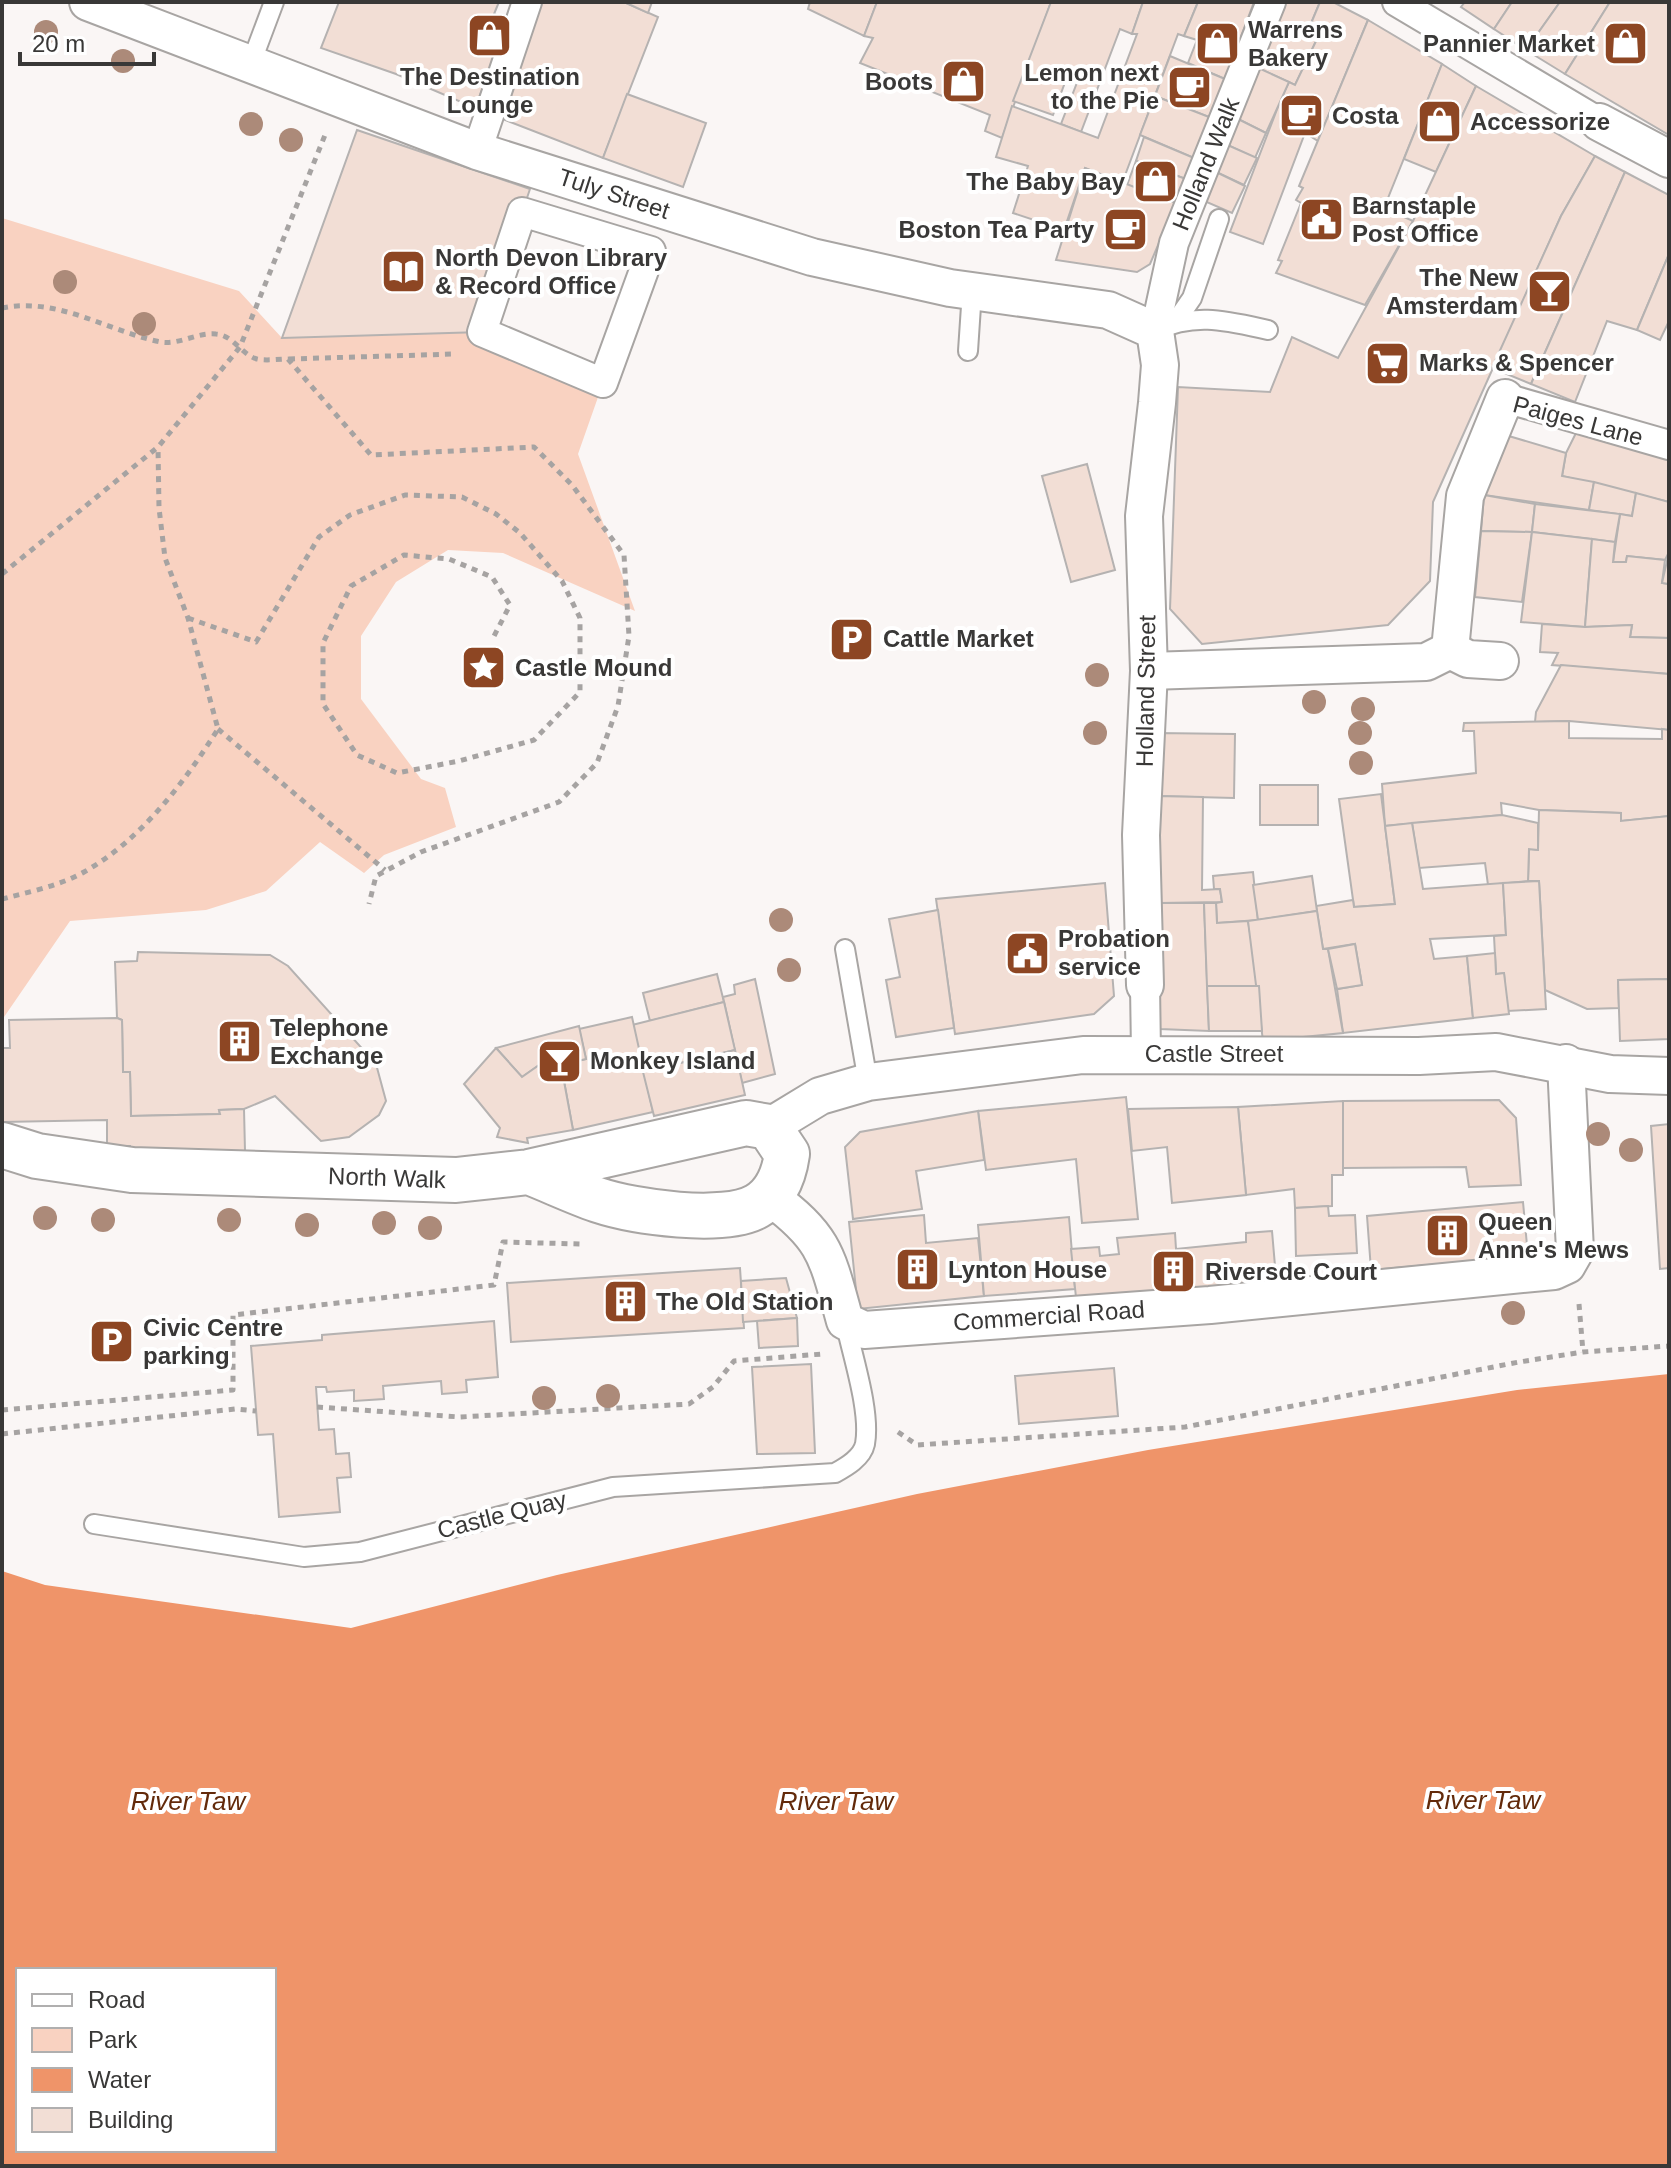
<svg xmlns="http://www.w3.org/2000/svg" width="1671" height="2168" viewBox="0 0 1671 2168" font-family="Helvetica,sans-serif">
  <rect width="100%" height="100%" fill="#faf6f5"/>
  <polygon fill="#f9d2c1" points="2,218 239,291 282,338 482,332 603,383 578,454 635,611 503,553 448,550 396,582 361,636 361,699 421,779 445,788 456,827 384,855 364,873 320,842 266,891 206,910 70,921 2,1020"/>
  <path fill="#ef9469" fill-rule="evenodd" d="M1669 1374V2166H2V1571L45 1585 351 1628 557 1575 917 1494 1148 1450 1517 1390ZM18 1970H274V2150H18Z"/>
  <g fill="#f2ded5" stroke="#b5b2b1" stroke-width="2">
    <polygon points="339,2 499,2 494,14 509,20 475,108 396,74 321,48"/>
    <polygon points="541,2 624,2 658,17 603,158 500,118"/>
    <polygon points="624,2 652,2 648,13"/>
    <polygon points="810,2 877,2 864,36 808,9"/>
    <polygon points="877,2 1051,2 1002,138 985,131 990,115 860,63 873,38 864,36"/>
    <polygon points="1051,2 1143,2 1132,34 1120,29 1081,132 1061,124 1078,80 1067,77 1053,115 1013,101"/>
    <polygon points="1143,2 1198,2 1184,36 1178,34 1124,178 1116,181 1085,168 1064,230 1013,213 1028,166 996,157 1012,106 1098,138 1137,34 1132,34"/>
    <polygon points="1198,2 1254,2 1225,79 1188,63 1197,40 1184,36"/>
    <polygon points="1285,2 1320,2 1307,33 1318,37 1295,85 1254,66"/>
    <polygon points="1320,2 1333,2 1368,20 1318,141 1305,133 1263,244 1230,232 1281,99 1289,82 1295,85 1318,37 1307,33"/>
    <polygon points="1465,2 1512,2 1494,29 1461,7"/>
    <polygon points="1512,2 1560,2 1526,50 1494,29"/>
    <polygon points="1560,2 1610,2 1565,74 1526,50"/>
    <polygon points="1610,2 1669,2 1669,135 1565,74"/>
    <polygon points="1368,20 1442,64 1384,208 1413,221 1365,305 1276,273 1282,261 1278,260 1301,203 1296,200 1303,188 1299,186"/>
    <polygon points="1170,56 1225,79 1209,117 1155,96"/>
    <polygon points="1442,64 1476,86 1436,172 1404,159"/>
    <polygon points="1254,66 1289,82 1266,133 1234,117"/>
    <polygon points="1476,86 1595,156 1561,216 1433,502 1430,581 1388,625 1202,644 1170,609 1178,387 1270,392 1292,337 1338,358 1413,221"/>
    <polygon points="627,94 706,123 683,187 603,158"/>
    <polygon points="1155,96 1209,117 1194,158 1140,135"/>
    <polygon points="1234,117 1266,133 1255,158 1223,143"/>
    <polygon points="357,130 530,189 482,332 282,338"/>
    <polygon points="1144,137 1194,158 1186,179 1136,161"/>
    <polygon points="1223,143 1257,158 1244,185 1214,171"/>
    <polygon points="1595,156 1625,172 1531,384 1492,368 1561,216"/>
    <polygon points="1136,161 1186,179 1176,203 1127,185"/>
    <polygon points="1085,168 1176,203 1150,264 1137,272 1056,260"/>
    <polygon points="1214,171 1245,186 1232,213 1202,200"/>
    <polygon points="1625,172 1669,195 1669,254 1637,330 1607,321 1575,402 1531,384"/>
    <polygon points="1669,254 1669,321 1660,340 1637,330"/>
    <polygon points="1577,431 1669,455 1669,502 1562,476 1566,453"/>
    <polygon points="1502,434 1566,453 1562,476 1594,482 1589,510 1484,495"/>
    <polygon points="1087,464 1115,570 1071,582 1042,476"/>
    <polygon points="1594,482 1636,493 1632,516 1589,510"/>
    <polygon points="1636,493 1669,502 1669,552 1665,560 1627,556 1626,562 1613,562 1620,514 1632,516"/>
    <polygon points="1484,495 1535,504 1532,532 1481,531"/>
    <polygon points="1535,504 1620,514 1615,542 1532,532"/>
    <polygon points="1481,531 1532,532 1522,602 1475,597"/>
    <polygon points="1532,532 1592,539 1585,627 1521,622"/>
    <polygon points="1592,539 1615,542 1613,562 1626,562 1627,556 1665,560 1662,583 1669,584 1669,638 1630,637 1632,625 1585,627"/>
    <polygon points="1669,552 1669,584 1662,583"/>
    <polygon points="1542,624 1585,627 1632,625 1630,637 1669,638 1669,674 1552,665 1558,653 1540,652"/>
    <polygon points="1561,665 1669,674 1669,730 1569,721 1535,722 1536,712"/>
    <polygon points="1569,721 1569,738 1662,739 1662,729 1669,730 1669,816 1621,821 1621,813 1539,810 1501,803 1502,815 1385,826 1382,784 1476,773 1474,731 1463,731 1464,723"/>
    <polygon points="1157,733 1235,734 1234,798 1156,796"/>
    <rect x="1260" y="785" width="58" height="40"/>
    <polygon points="1381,794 1395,904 1354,907 1339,799"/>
    <polygon points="1156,796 1203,797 1202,890 1220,889 1222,902 1160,903"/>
    <polygon points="1539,810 1621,813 1621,821 1669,816 1669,979 1618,980 1619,1008 1587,1009 1545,990 1539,881 1528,881 1529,849 1538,850"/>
    <polygon points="1502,815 1538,823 1538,850 1529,849 1528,881 1488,885 1485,863 1419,868 1412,823"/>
    <polygon points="1412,823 1423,889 1503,883 1506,935 1430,939 1434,959 1467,956 1473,1018 1343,1033 1337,989 1362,985 1355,944 1323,949 1316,906 1353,900 1354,907 1395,904 1385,826"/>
    <polygon points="1253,872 1258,920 1217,923 1216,903 1222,902 1220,889 1214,889 1213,876"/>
    <polygon points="1312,876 1317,911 1258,920 1253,885"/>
    <polygon points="1539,881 1546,1009 1507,1011 1504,973 1496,974 1494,936 1506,935 1503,883"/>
    <polygon points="1105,883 1114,996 1094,1014 955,1034 936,899"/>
    <polygon points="1160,903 1204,903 1209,1031 1160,1029"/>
    <polygon points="1204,903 1216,903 1217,923 1248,921 1259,986 1207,986"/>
    <polygon points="938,910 954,1028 896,1037 886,980 900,977 889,919"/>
    <polygon points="1317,911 1323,949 1328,949 1343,1033 1263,1041 1248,921"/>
    <polygon points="1355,944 1362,985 1337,989 1328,949"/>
    <polygon points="138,952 270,955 288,966 376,1064 386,1101 379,1115 349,1137 321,1141 275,1096 244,1109 219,1110 220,1114 131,1116 130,1072 123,1072 122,1020 117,1018 115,962 137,961"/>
    <polygon points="1495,953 1496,974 1504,973 1509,1014 1473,1018 1467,956"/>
    <polygon points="717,974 724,1002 650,1021 643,993"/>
    <polygon points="755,979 775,1074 742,1083 723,997 735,994 734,985"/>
    <polygon points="1669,979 1669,1039 1620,1041 1618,980"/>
    <polygon points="1207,986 1259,986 1262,1031 1209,1031"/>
    <polygon points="724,1002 735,1050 643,1072 632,1025"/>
    <polygon points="632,1017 653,1112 573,1130 561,1065 586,1059 579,1029"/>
    <polygon points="117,1018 122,1020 123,1072 130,1072 131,1116 220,1114 219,1110 244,1109 245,1151 130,1153 130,1146 107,1146 107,1120 2,1122 2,1048 10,1048 9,1020"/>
    <polygon points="579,1026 586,1059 561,1065 542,1063 522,1077 496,1048"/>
    <polygon points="496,1048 522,1077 542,1063 561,1065 573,1130 527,1138 528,1143 497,1137 500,1128 464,1084"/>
    <polygon points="735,1050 745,1095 654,1116 643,1072"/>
    <polygon points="1126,1097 1138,1219 1082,1223 1076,1159 986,1170 978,1111"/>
    <polygon points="1499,1100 1516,1118 1521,1185 1469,1187 1466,1167 1343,1168 1343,1101"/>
    <polygon points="1343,1101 1343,1175 1332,1175 1332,1206 1295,1208 1294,1189 1246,1195 1238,1107"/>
    <polygon points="1238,1107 1246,1195 1172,1203 1167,1147 1132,1151 1128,1109"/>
    <polygon points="978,1111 984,1160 916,1171 922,1209 853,1219 845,1147 860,1132"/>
    <polygon points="1669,1124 1669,1268 1660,1269 1651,1126"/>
    <polygon points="1523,1202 1528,1256 1371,1270 1367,1216"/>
    <polygon points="1328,1206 1329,1216 1355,1215 1357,1253 1296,1256 1295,1208"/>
    <polygon points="924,1215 926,1243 978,1238 984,1296 858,1309 849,1222"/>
    <polygon points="1069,1217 1075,1289 984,1296 978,1225"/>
    <polygon points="1272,1231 1277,1289 1077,1307 1071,1249 1099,1247 1100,1256 1119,1254 1117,1238 1175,1233 1176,1249 1246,1242 1246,1233"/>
    <polygon points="740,1268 744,1328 511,1342 507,1283"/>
    <polygon points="786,1278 797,1318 743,1322 741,1281"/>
    <polygon points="797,1318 798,1346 759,1348 757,1321"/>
    <polygon points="494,1321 498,1377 466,1380 467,1392 442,1394 441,1381 383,1386 384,1399 354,1401 354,1390 327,1392 326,1387 316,1387 319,1430 334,1429 336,1454 349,1453 351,1477 337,1478 340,1512 279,1517 273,1434 258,1435 251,1346 322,1340 322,1335"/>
    <polygon points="811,1364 815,1453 757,1454 752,1367"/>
    <polygon points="1114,1368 1118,1416 1019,1424 1015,1376"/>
  </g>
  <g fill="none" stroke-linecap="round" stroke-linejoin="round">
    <defs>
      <g id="service">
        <polyline points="250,66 274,2"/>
        <polyline points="1176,321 1192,298 1219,219"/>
        <path d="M1155 331C1195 312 1227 321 1268 330"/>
        <polyline points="968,351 972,291"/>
        <polyline points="845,949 868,1082"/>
        <path d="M94 1524 304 1557 360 1552 613 1487 835 1473C846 1467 862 1458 865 1444 871 1411 852 1355 845 1321"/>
      </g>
      <g id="pedestrian">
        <polyline points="1397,2 1599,122"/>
        <polyline points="477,151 527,2"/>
        <polygon points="522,212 651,251 603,383 482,332"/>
        <polyline points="1155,331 1174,243 1271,2"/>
        <polyline points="1505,398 1669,445"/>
        <polyline points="1145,985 1146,1053"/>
      </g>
      <g id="minor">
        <polyline points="88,2 477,151 812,257 950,288 1108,310 1155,331 1160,365 1157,403 1144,516 1149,671 1141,835 1145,985"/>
        <polyline points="1599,122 1669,159"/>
        <polyline points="1450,650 1468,659 1500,661"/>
        <polyline points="1149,671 1426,662 1450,650 1465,496 1505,398"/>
        <polyline points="769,1127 820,1096 868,1082 1083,1055 1419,1056 1496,1052 1610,1074 1669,1076"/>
        <path d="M770 1197C826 1238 827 1256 845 1321L864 1330 1210 1305 1554 1271 1567 1265 1575 1251 1566 1063"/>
      </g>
      <path id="tertiary" d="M2 1145 37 1156 132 1170 456 1180 529 1172 746 1123 769 1127 787 1154C784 1175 777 1195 757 1206 724 1225 634 1212 598 1200 575 1192 552 1181 529 1172"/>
    </defs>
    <use href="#service" stroke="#a8a5a3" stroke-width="22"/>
    <use href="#pedestrian" stroke="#a8a5a3" stroke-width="32"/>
    <use href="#minor" stroke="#a8a5a3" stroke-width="40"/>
    <use href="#tertiary" stroke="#a8a5a3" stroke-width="48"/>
    <g stroke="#a6a3a2" stroke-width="5" stroke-dasharray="6 6" stroke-linecap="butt">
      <path d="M2 308C57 297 104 329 156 341 177 347 196 332 216 334 233 335 242 355 257 359 266 361 279 359 288 359L371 455 534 447 572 485 624 555 629 636 618 706 597 763 559 802 421 852 376 876 369 904"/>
      <polyline points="289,359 455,354"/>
      <polyline points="2,574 158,447 240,347 325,135"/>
      <polyline points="188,618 256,642 319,537 350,515 405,495 462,497 496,514 520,533 562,581 580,618 580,692 534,740 459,761 397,773 357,755 323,704 323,643 351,586 404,555 449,559 492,577 510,605 493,638"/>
      <polyline points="218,729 385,870"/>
      <path d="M2 899C29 892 59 886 84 872 141 840 184 783 218 729L188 618 165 558 159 508 158 447"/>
      <polyline points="1579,1304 1583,1352"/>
      <polyline points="317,1407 460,1417 689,1404 713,1387 734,1361 822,1354"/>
      <polyline points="2,1410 233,1390 233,1315 494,1285 503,1242 580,1244"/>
      <polyline points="898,1432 917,1445 1185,1427 1519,1362 1583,1352 1669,1346"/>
      <polyline points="2,1434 235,1409 256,1411"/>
    </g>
    <use href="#service" stroke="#fff" stroke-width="18"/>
    <use href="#pedestrian" stroke="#fff" stroke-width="28"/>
    <use href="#minor" stroke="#fff" stroke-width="36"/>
    <use href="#tertiary" stroke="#fff" stroke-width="44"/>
  </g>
  <g fill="#ac8a79">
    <circle cx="46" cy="32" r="12"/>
    <circle cx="123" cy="61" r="12"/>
    <circle cx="251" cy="124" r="12"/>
    <circle cx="291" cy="140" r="12"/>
    <circle cx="65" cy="282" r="12"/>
    <circle cx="144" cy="324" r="12"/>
    <circle cx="1097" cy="675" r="12"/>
    <circle cx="1314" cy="702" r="12"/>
    <circle cx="1363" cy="709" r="12"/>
    <circle cx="1095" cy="733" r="12"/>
    <circle cx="1360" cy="733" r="12"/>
    <circle cx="1361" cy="763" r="12"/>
    <circle cx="781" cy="920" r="12"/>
    <circle cx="789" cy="970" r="12"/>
    <circle cx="1598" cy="1134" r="12"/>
    <circle cx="1631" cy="1150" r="12"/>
    <circle cx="45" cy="1218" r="12"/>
    <circle cx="103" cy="1220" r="12"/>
    <circle cx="229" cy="1220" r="12"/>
    <circle cx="384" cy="1223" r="12"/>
    <circle cx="307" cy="1225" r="12"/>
    <circle cx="430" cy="1228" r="12"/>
    <circle cx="1513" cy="1313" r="12"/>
    <circle cx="608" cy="1396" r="12"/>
    <circle cx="544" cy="1398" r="12"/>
  </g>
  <defs>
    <symbol id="shop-square" viewBox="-11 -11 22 22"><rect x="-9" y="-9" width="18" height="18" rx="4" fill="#8d4623" stroke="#fff"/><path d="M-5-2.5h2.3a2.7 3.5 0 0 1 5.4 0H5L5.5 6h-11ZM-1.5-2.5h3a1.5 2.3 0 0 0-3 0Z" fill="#fff"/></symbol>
    <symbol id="cafe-square" viewBox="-11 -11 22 22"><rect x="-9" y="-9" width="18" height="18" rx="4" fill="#8d4623" stroke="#fff"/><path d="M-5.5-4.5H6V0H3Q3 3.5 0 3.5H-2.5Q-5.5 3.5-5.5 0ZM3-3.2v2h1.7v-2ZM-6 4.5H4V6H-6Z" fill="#fff"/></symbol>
    <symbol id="civic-square" viewBox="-11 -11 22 22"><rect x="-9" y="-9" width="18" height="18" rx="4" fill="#8d4623" stroke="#fff"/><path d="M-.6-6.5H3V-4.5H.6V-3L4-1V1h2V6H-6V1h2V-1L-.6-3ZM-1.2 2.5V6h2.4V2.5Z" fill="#fff"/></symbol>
    <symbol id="library-square" viewBox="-11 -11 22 22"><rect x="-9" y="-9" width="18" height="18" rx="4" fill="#8d4623" stroke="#fff"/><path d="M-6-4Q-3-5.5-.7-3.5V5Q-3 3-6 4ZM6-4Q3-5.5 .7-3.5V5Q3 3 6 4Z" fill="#fff"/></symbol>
    <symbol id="bar-square" viewBox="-11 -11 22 22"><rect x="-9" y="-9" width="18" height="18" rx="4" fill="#8d4623" stroke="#fff"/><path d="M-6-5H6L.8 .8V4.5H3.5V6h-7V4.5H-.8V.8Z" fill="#fff"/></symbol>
    <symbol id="supermarket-square" viewBox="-11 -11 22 22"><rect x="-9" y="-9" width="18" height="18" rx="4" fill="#8d4623" stroke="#fff"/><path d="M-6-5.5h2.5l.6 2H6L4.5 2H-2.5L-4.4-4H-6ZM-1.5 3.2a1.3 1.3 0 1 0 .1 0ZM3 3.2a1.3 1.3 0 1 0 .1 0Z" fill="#fff"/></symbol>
    <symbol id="parking-square" viewBox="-11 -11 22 22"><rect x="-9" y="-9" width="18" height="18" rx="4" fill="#8d4623" stroke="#fff"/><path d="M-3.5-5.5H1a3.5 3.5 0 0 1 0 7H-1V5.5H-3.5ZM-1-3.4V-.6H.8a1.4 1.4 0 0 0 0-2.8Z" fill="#fff"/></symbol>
    <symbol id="sight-square" viewBox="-11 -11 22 22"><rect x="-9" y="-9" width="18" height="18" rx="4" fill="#8d4623" stroke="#fff"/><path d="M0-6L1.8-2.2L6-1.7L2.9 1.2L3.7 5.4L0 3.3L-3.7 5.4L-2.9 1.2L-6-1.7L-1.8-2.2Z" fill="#fff"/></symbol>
    <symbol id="building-square" viewBox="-11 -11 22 22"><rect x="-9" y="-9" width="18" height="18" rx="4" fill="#8d4623" stroke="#fff"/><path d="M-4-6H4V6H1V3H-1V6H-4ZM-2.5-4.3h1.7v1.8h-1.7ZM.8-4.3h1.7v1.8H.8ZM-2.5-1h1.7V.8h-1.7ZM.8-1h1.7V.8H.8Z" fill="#fff"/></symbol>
  </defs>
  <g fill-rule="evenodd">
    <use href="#shop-square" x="464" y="10" width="51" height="51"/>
    <use href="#shop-square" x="1192" y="18" width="51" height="51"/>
    <use href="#shop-square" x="1600" y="18" width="51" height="51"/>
    <use href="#shop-square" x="938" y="56" width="51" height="51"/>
    <use href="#cafe-square" x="1164" y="62" width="51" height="51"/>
    <use href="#cafe-square" x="1276" y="90" width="51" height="51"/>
    <use href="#shop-square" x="1414" y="96" width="51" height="51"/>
    <use href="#shop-square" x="1130" y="156" width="51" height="51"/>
    <use href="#civic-square" x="1296" y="194" width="51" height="51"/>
    <use href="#cafe-square" x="1100" y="204" width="51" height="51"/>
    <use href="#library-square" x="378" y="246" width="51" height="51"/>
    <use href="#bar-square" x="1524" y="266" width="51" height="51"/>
    <use href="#supermarket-square" x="1362" y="338" width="51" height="51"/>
    <use href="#parking-square" x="826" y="614" width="51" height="51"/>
    <use href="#sight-square" x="458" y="642" width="51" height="51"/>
    <use href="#civic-square" x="1002" y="928" width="51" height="51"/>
    <use href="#building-square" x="214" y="1016" width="51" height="51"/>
    <use href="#bar-square" x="534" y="1036" width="51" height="51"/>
    <use href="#building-square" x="1422" y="1210" width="51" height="51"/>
    <use href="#building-square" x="892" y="1244" width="51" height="51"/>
    <use href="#building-square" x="1148" y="1246" width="51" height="51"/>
    <use href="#building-square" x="600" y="1276" width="51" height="51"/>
    <use href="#parking-square" x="86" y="1316" width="51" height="51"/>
  </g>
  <g text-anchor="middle" stroke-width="8" stroke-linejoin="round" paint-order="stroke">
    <g font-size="24" font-weight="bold" fill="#393837" stroke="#fff" text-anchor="start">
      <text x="1248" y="38">Warrens<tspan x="1248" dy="28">Bakery</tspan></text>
      <text x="1595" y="52" text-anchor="end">Pannier Market</text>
      <text x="1159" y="81" text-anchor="end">Lemon next<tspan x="1159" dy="28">to the Pie</tspan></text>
      <text x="490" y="85" text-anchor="middle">The Destination<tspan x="490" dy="28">Lounge</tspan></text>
      <text x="933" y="90" text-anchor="end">Boots</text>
      <text x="1332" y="124">Costa</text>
      <text x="1470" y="130">Accessorize</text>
      <text x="1125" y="190" text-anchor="end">The Baby Bay</text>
      <text x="1352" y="214">Barnstaple<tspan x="1352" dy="28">Post Office</tspan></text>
      <text x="1094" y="238" text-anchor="end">Boston Tea Party</text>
      <text x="435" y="266">North Devon Library<tspan x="435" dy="28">&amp; Record Office</tspan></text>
      <text x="1518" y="286" text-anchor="end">The New<tspan x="1518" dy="28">Amsterdam</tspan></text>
      <text x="1419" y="371">Marks &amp; Spencer</text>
      <text x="883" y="647">Cattle Market</text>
      <text x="515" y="676">Castle Mound</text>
      <text x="1058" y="947">Probation<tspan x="1058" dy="28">service</tspan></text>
      <text x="270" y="1036">Telephone<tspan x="270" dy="28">Exchange</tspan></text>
      <text x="590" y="1069">Monkey Island</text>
      <text x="1478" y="1230">Queen<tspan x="1478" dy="28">Anne's Mews</tspan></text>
      <text x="948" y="1278">Lynton House</text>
      <text x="1205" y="1280">Riversde Court</text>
      <text x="656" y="1310">The Old Station</text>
      <text x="143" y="1336">Civic Centre<tspan x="143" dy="28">parking</tspan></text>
    </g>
    <g font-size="24" fill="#393837" stroke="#fff">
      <text transform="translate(1206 164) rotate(-68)" y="8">Holland Walk</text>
      <text transform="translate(614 194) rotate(18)" y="8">Tuly Street</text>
      <text transform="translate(1578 421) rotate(15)" y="8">Paiges Lane</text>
      <text transform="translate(1146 691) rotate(-89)" y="8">Holland Street</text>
      <text x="1214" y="1062">Castle Street</text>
      <text transform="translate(387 1178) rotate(2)" y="8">North Walk</text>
      <text transform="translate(1049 1316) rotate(-4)" y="8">Commercial Road</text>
      <text transform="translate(502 1515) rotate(-14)" y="8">Castle Quay</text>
    </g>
    <g font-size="26" font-style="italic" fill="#632a0a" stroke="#fff">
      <text x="1483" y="1809">River Taw</text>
      <text x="188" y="1810">River Taw</text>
      <text x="836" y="1810">River Taw</text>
    </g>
  </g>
  <rect width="1671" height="2168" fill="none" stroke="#393837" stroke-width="8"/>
  <rect x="16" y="1968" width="260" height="184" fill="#ffffff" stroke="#b0afaf" stroke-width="2"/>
  <rect x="32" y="1994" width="40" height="12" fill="#ffffff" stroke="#b0afaf" stroke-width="2"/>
  <text x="88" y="2008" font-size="24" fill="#393837">Road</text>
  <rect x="32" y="2028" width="40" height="24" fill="#f9d2c1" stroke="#b0afaf" stroke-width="2"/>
  <text x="88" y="2048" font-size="24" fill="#393837">Park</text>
  <rect x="32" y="2068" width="40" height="24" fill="#ef9469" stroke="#b0afaf" stroke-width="2"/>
  <text x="88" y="2088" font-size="24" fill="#393837">Water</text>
  <rect x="32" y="2108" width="40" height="24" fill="#f2ded5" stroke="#b0afaf" stroke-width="2"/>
  <text x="88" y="2128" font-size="24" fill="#393837">Building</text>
  <path d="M20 52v12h134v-12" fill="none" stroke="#393837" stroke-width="4"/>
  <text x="32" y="52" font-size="24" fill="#393837" stroke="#ffffff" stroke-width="6" paint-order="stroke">20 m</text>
</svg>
